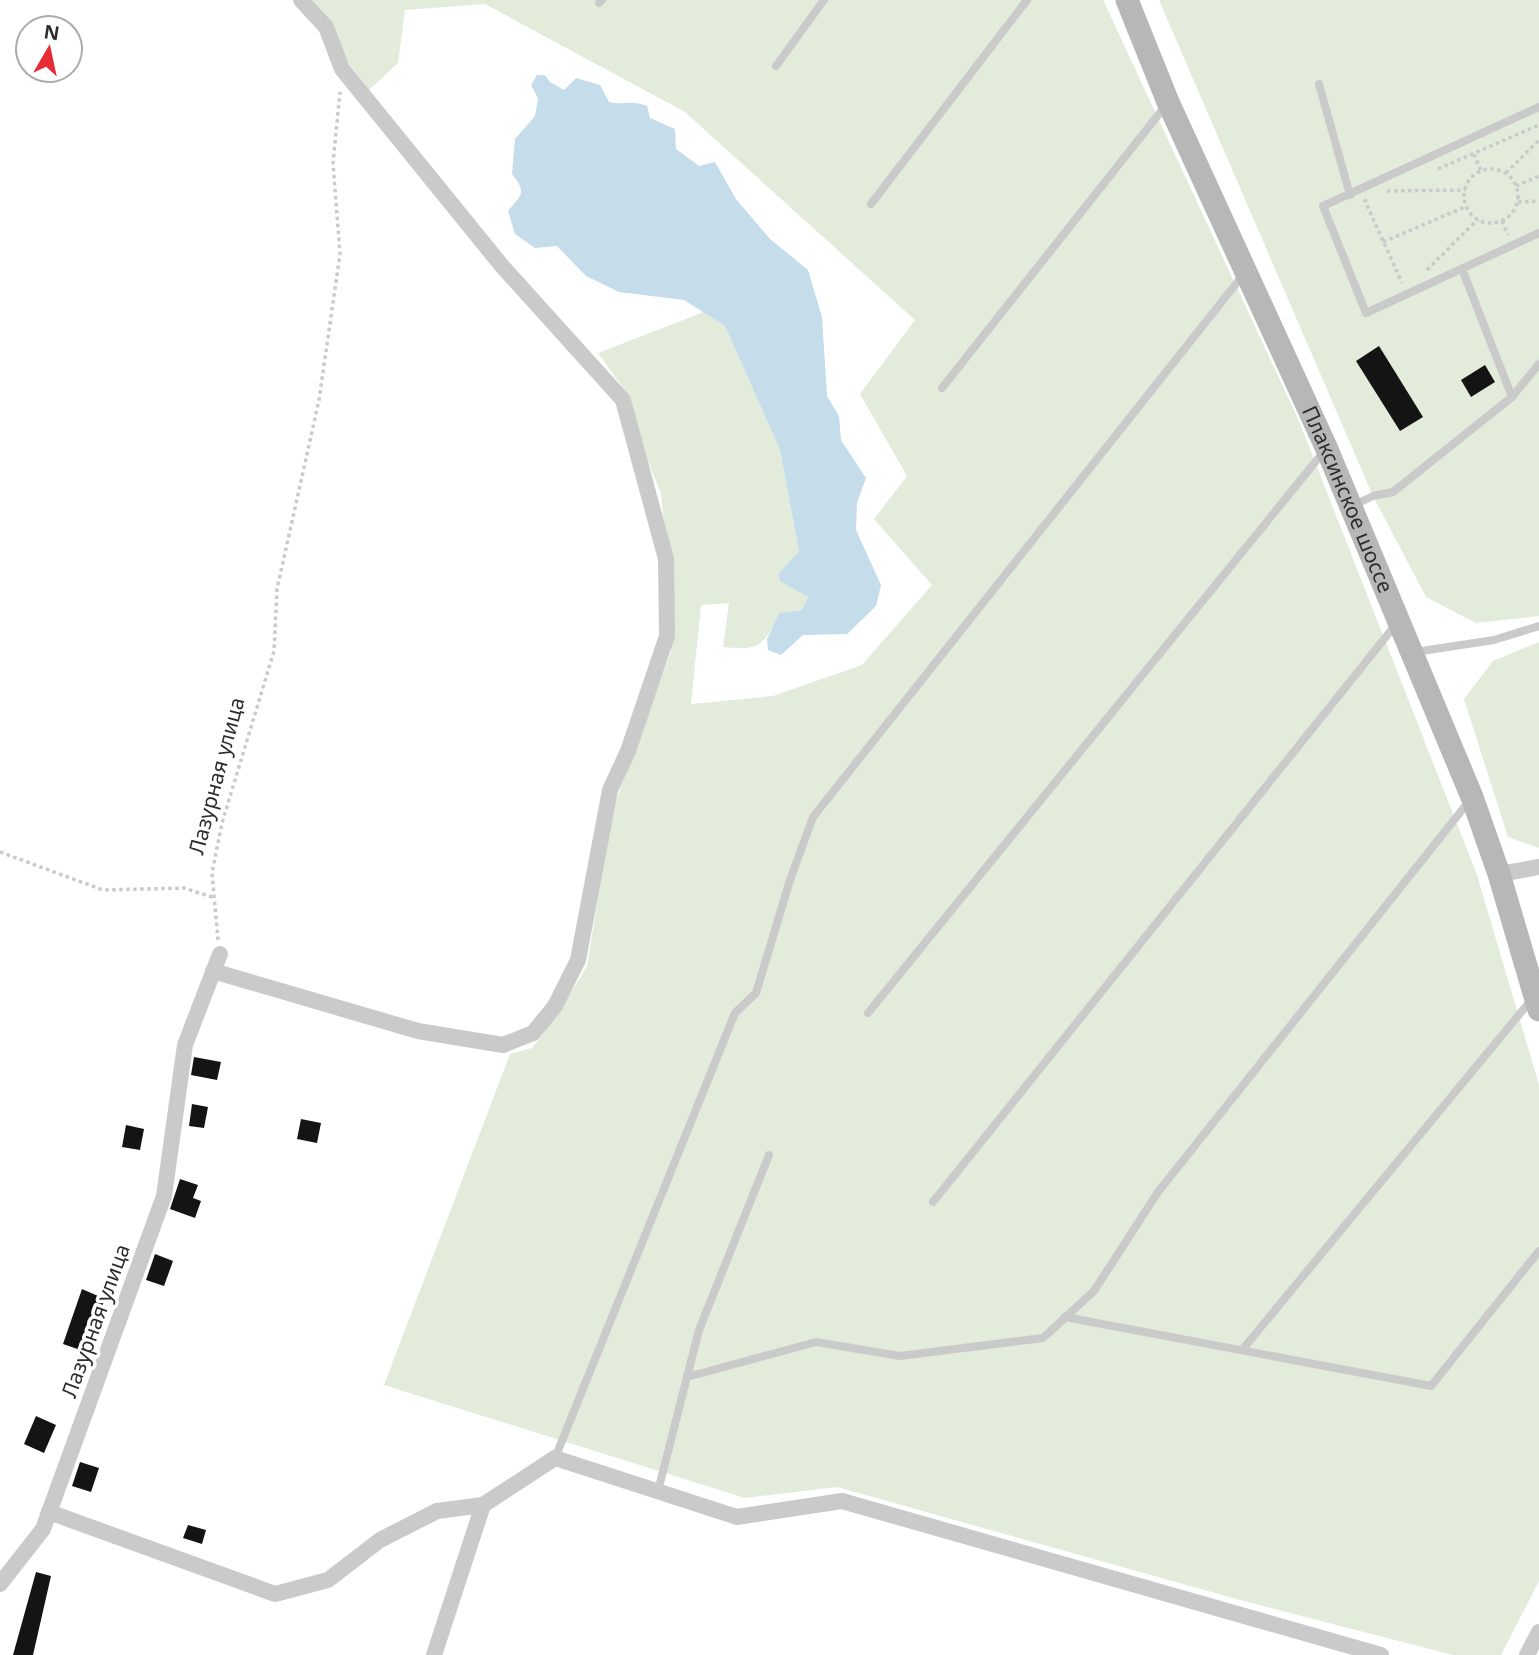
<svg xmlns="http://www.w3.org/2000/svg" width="1539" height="1655" viewBox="0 0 1539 1655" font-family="'Noto Sans',sans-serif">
  <rect width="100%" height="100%" fill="#fff"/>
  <g fill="#e3ebda">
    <path d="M311 0H1103L1299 421 1477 875 1539 1085V1581L1501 1655H1453L1244 1601 837 1487 745 1498 384 1385 510 1054 532 1048 559 1012 587 966 612 811 671 652 673 619 661 493 645 455 631 399 598 353 704 312 725 326 780 450 799 551 779 573 808 597 802 610 779 613C764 646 760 651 723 647L729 603 701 605 691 704 773 696 862 665 932 585 874 519 907 476 860 394 915 320 685 112 485 4 405 10 398 63 369 90 349 64Z"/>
    <polygon points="1159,0 1539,0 1539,616 1476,623 1426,597 1373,496"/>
    <polygon points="1539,642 1539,848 1508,837 1464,699 1493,661"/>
  </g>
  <path fill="#c5dceb" d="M537 75H545L550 82 564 90 576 78 600 85 609 102C626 106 630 99 647 106L650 118 675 129 676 149 699 166 715 162 736 199 770 239 808 270 822 317 827 396 839 416 841 440 866 478 857 503 856 530 881 585 876 606 847 634 803 635 781 655 768 650 767 639 779 613 802 610 808 597 780 581 779 573 799 551 780 450 725 326 684 300 619 292 586 276 557 246 535 248 515 234 508 211C522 194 527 193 512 174L515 139 535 116 538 98 531 85Z"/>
  <g fill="#141414">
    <polygon points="1379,346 1423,417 1400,431 1356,361"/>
    <polygon points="1485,365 1495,382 1471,397 1461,380"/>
    <polygon points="194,1057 221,1062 217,1080 191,1075"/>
    <polygon points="192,1104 208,1107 204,1128 189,1126"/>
    <polygon points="301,1119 321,1123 317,1143 297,1139"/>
    <polygon points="126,1125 144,1129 140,1150 122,1147"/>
    <polygon points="180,1179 198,1185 193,1198 201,1201 195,1218 170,1209"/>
    <polygon points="155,1254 173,1261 164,1286 146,1280"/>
    <polygon points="82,1289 105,1299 96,1322 100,1324 89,1353 63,1344"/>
    <polygon points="36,1416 56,1425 44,1453 24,1444"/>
    <polygon points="80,1462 99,1468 91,1492 72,1486"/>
    <polygon points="188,1525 206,1530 202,1544 183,1538"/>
    <polygon points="36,1572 51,1576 33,1655 13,1655"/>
  </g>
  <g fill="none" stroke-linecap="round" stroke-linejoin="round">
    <g stroke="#cacaca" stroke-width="3.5" stroke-dasharray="3.5 3.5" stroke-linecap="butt">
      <polyline points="1474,154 1481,171"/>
      <polyline points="1438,169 1539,125"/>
      <circle cx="1491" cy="196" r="27"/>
      <polyline points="1506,173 1539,140"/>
      <polyline points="1516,186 1539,176"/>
      <polyline points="1387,191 1465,190"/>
      <polyline points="1367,200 1365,201 1402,283"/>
      <polyline points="1518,202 1539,201"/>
      <polyline points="1502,221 1508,235"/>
      <polyline points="1383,242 1467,206"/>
      <polyline points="1427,270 1478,219"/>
      <polyline points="0,852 103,890 184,888 215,898"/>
      <polyline points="218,940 212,873 222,823 274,651 277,589 319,400 340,254 333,163 340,92"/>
    </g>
    <g stroke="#cacaca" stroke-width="8">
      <polyline points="599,3 602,0"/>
      <polyline points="776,66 824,0"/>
      <polyline points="1319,84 1350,195"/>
      <polyline points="1539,107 1323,206 1366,313 1539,233"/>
      <polyline points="871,204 1027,0"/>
      <polyline points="1462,269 1512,397"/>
      <polyline points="942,388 1166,105"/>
      <polyline points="1354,505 1373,496 1393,492 1512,397 1539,364"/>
      <polyline points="1415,652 1494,640 1539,626"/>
      <polyline points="868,1013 1325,450"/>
      <polyline points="933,1202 1397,623"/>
      <polyline points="1065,1317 1431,1386 1539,1251"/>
      <polyline points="1242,1350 1532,999"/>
      <polyline points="687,1377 816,1342 900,1356 1043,1338 1094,1291 1158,1192 1470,800"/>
      <polyline points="555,1458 735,1013 756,993 790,880 813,817 1243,275"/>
      <polyline points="658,1491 699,1330 769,1155"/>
    </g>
    <g stroke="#cacaca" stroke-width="16">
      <polyline points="1499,874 1539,867"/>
      <polyline points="213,971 418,1031 503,1045 533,1033 555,1006 578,960 610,790 628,751 667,636 666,559 623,400 502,266 342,69 326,27 301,0"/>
      <polyline points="49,1512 275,1594 328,1580 380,1540 437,1511 483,1505 555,1458 737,1517 842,1501 1381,1655"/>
      <polyline points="0,1584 43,1529 164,1196 185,1045 220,954"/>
      <polyline points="434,1655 483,1505"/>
      <polyline points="1527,1655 1539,1632"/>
    </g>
    <path stroke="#b7b7b7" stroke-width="23" id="s1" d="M1127 0 1168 102 1326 447 1472 797 1499 874 1539 1010"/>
  </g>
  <g text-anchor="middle" stroke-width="7" stroke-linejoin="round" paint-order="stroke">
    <g font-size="21" fill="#2d2d2d" stroke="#fff">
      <text dy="7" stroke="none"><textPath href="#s1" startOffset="546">Плаксинское шоссе</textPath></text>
      <text transform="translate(217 776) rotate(-75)" y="7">Лазурная улица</text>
      <text transform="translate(96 1321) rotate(-70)" y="7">Лазурная улица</text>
    </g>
  </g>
  <g transform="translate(49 49) rotate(9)"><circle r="33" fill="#ffffff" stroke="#ababab" stroke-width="2"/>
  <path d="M0-5L12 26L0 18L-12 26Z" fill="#e72c37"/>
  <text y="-10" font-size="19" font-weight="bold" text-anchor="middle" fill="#2d2d2d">N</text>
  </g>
</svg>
